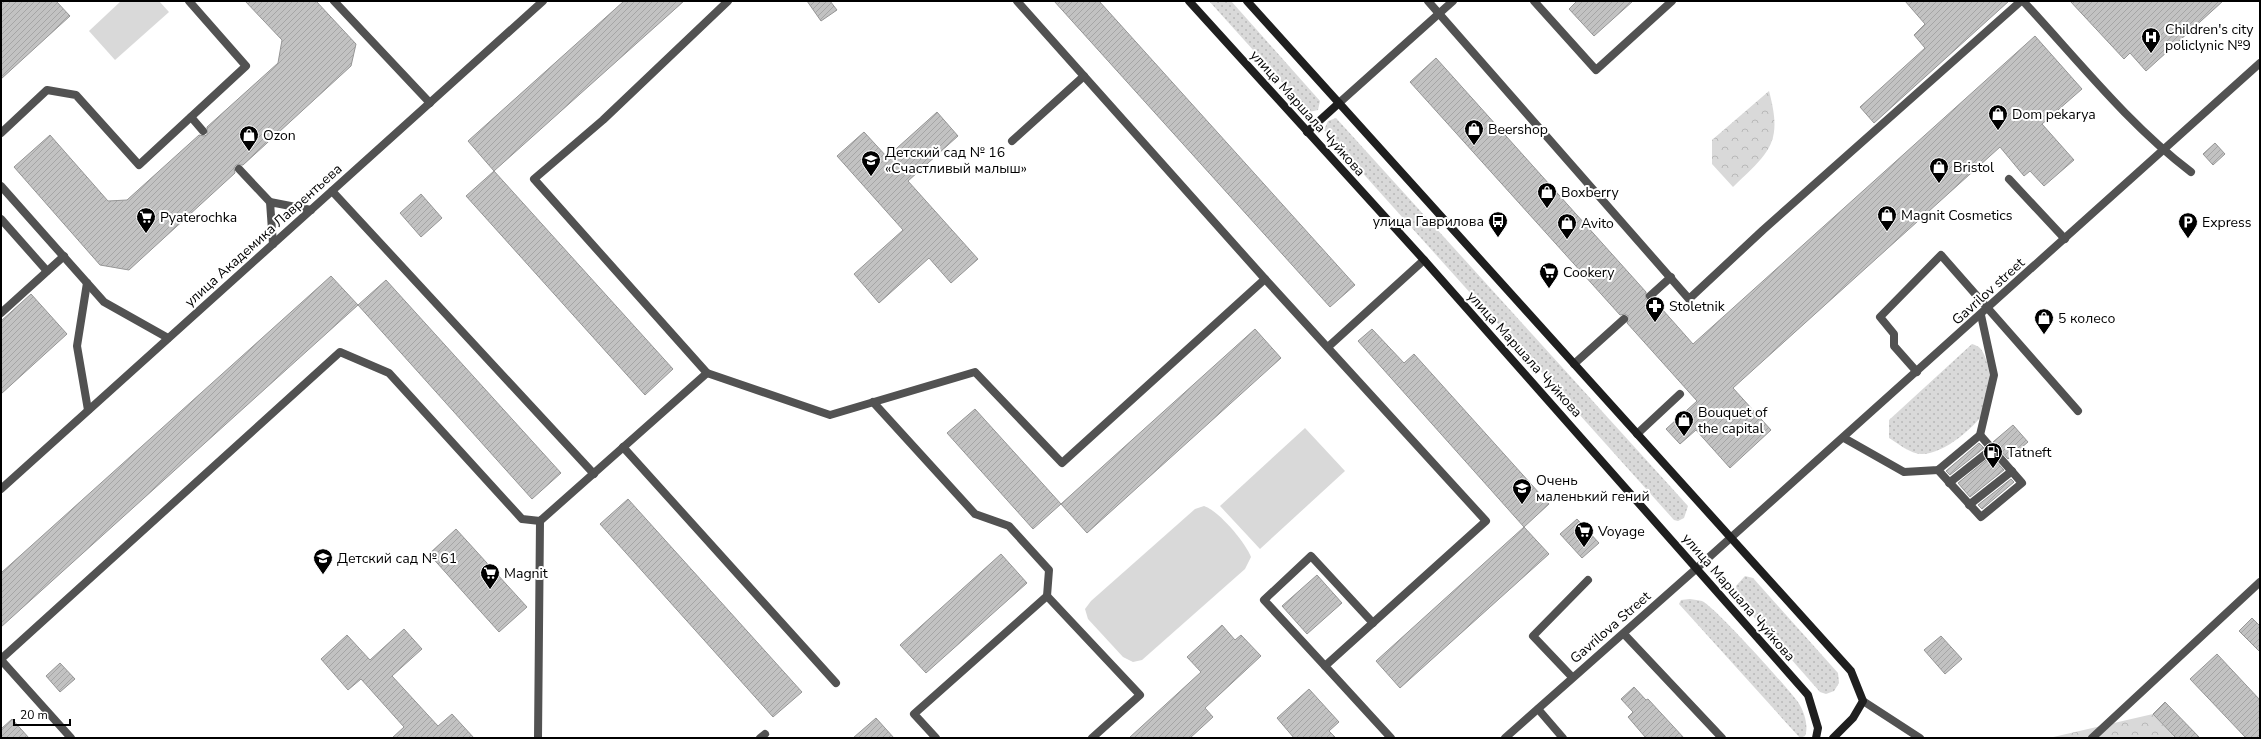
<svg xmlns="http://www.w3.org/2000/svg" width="2261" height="739" viewBox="0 0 2261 739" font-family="'Nunito Sans',sans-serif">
  <defs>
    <pattern id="grass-dots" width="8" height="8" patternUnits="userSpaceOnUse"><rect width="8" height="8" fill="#d9d9d9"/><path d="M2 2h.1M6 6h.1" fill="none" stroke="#b8b8b8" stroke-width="1.8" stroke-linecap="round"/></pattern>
    <pattern id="park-crowns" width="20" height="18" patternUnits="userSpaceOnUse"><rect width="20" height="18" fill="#d9d9d9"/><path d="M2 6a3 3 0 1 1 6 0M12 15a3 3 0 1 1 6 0" fill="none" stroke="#b8b8b8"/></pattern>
    <pattern id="building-hatch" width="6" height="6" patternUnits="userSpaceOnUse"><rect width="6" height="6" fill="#c2c2c2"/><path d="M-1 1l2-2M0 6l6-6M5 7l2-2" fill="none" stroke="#a5a5a5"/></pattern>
  </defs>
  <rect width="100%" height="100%" fill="#fff"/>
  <g fill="url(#grass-dots)">
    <polygon points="1209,1 1231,1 1320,101 1318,110 1309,112"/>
    <polygon points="1336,118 1688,506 1684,518 1678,521 1674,520 1324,130 1328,121"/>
    <path d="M1972 344C1975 345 1978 346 1980 348 1990 359 1994 395 1987 408 1977 426 1943 455 1921 454 1911 454 1897 443 1889 438V420Z"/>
    <polygon points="1745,576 1753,578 1838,673 1839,683 1834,691 1826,694 1820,692 1739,600 1736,586"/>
    <path d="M1690 599C1694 600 1699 600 1702 601 1713 605 1789 689 1798 702 1804 711 1809 726 1805 736L1800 738 1679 604 1681 600Z"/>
  </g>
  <g fill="url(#park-crowns)">
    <path d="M1769 91C1783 143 1770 152 1733 187L1712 164V140Z"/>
    <polygon points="2153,714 2175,738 2049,738"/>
  </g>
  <g fill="#d9d9d9">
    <polygon points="121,1 159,1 169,12 115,60 89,31"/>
    <polygon points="1305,428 1345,471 1260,549 1220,506"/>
    <path d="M1204 506C1219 511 1245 542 1251 557L1245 569 1142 660 1133 662 1123 657 1088 619 1085 609 1091 601 1195 509Z"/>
  </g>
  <g fill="url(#building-hatch)" stroke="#969696">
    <polygon points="1,1 56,1 70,16 1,79"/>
    <polygon points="245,1 316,1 356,44 351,66 243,165 236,165 234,168 235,173 129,270 100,265 14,167 50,135 108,201 127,200 199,135 204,136 207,135 207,127 278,63 282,40"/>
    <polygon points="624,1 684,1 494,171 468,141"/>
    <polygon points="807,1 830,1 837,10 821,21"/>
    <polygon points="1054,1 1099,1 1355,285 1330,307"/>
    <polygon points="1577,1 1633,1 1594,36 1569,9"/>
    <polygon points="1905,1 2009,1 1874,123 1860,107 1925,48 1914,35 1925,24"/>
    <polygon points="2070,1 2223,1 2146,71 2130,53 2124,59"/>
    <polygon points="2035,36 2082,89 2042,124 2074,160 2044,186 2030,171 2024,176 2000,147 1733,388 1771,430 1730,468 1696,430 1680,444 1666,429 1697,401 1627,323 1628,316 1625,314 1620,315 1410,82 1436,58 1646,292 1646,299 1649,301 1654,300 1693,344"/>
    <polygon points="937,112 958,136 908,181 978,259 951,283 929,258 879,303 854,274 903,230 837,156 864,132 887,157"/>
    <polygon points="2215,143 2225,154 2213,165 2203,154"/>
    <polygon points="494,171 673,369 645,395 466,196"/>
    <polygon points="421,194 442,218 421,237 400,213"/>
    <polygon points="331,276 358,305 1,627 1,573"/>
    <polygon points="386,280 561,473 532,499 358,305"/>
    <polygon points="31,294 67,334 1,394 1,321"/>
    <polygon points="1255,329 1281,358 1087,533 1061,504"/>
    <polygon points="1372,329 1404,363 1414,354 1549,504 1524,527 1358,341"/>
    <polygon points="975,409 1061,504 1033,529 947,433"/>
    <polygon points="2013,425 2028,442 2008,459 1993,442"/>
    <polygon points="1979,443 1984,448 1950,475 1946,471"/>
    <polygon points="1991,456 2004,470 1970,497 1958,483"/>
    <polygon points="2011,479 2014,482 1982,509 1978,505"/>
    <polygon points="628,499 802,692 773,717 600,524"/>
    <polygon points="1577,519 1599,543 1582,558 1560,534"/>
    <polygon points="1524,527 1549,554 1400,688 1376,661"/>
    <polygon points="456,529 527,607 499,632 429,554"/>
    <polygon points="1001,554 1027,583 926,673 900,645"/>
    <polygon points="1317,575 1342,603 1307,634 1282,606"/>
    <polygon points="2252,618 2260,626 2260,652 2239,631"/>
    <polygon points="1222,625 1235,640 1241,635 1261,656 1205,708 1213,717 1190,738 1129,738 1201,672 1187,657"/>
    <polygon points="404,629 422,649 392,676 438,726 452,714 474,738 392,738 404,727 361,679 348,690 321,659 347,635 370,660"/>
    <polygon points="1941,636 1962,659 1945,674 1924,650"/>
    <polygon points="2217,654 2260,700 2260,738 2246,738 2190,679"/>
    <polygon points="60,663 75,679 60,692 46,676"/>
    <polygon points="1634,687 1646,700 1648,699 1684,738 1646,738 1628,717 1633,712 1621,699"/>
    <polygon points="1309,689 1339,722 1329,731 1336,738 1294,738 1277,718"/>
    <polygon points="2165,702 2200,738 2176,738 2153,714"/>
    <polygon points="876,718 894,738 853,738"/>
    <polygon points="12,719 29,738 1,738 1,729"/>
  </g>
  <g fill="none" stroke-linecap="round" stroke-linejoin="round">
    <g stroke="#525252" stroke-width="8">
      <polyline points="334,1 430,103"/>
      <polyline points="1017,1 1265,279 1486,521 1325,666 1391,738"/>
      <polyline points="1428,1 1689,299 1763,230 2021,1"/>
      <polyline points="1534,1 1596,70 1672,1"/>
      <path d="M2023 1C2077 59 2128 124 2191 172"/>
      <polyline points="1339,103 1453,1"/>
      <polyline points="191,117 203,131"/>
      <polyline points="1,133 47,90 76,95 139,165 246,66 189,1"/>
      <polyline points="1012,141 1084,76"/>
      <polyline points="239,169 270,202"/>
      <polyline points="2009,179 2065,239"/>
      <polyline points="1,186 104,302 168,338"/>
      <polyline points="332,191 594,474"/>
      <polyline points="1,219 47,271"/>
      <polyline points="273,244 270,202 311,210"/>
      <polyline points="87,283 77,346 88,410"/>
      <polyline points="1650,296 1671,277"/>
      <polyline points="1,313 64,256"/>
      <polyline points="1328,347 1424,260"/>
      <polyline points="1574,364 1624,319"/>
      <polyline points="1917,372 1894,346 1894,334 1880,317 1941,255 2078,411"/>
      <polyline points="707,373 534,179 603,120 728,1"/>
      <polyline points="873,402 975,514 1009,526 1049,570 1047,596"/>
      <polyline points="1637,434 1680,394"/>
      <polyline points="1844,438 1904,472 1938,470 1980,435 1994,375 1981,315"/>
      <polyline points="623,447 836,683"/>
      <polyline points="1938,470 1981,517 2022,483 1980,435"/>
      <polyline points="1949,483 1992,449"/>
      <polyline points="1969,505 2012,471"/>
      <polyline points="1624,634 1722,738"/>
      <polyline points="1,659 340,352 389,373 522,519 540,521 707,373 830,415 975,372 1062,463 1265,279"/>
      <polyline points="1,660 71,738"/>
      <polyline points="1325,666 1264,600 1311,556 1373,623"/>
      <polyline points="1572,677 1533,636 1588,580"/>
      <polyline points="1863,701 1920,738"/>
      <polyline points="1538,709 1563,738"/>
      <polyline points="538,738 540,521"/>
      <polyline points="760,738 765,734"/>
      <polyline points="936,738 914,714 1047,596 1140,695 1092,738"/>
      <polyline points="2092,738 2260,582"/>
    </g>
    <g stroke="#525252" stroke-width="8">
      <polyline points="1,489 543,1"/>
      <polyline points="1505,738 1697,568"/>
    </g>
    <polyline stroke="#525252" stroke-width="8" points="1697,568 2260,63"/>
    <g stroke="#1f1f1f" stroke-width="8">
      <polyline points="1189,1 1424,260 1808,695 1818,728 1816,738"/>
      <polyline points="1247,1 1851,671 1863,701 1853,718 1833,738"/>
      <polyline points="1307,132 1339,103"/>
    </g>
  </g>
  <defs>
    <symbol id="hospital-pin" viewBox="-11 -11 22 30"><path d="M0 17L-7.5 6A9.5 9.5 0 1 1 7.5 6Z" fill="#000" stroke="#fff"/><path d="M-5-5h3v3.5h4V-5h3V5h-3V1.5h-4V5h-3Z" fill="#fff"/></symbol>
    <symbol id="shop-pin" viewBox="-11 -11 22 30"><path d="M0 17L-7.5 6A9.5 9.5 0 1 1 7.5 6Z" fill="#000" stroke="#fff"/><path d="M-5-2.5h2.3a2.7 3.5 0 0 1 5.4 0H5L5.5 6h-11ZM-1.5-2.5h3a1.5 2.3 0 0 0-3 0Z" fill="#fff"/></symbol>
    <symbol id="school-pin" viewBox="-11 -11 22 30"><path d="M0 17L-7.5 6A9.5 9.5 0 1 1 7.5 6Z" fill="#000" stroke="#fff"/><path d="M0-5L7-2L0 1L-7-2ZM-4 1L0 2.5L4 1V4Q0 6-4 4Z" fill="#fff"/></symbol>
    <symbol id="supermarket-pin" viewBox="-11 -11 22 30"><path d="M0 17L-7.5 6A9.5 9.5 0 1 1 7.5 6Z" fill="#000" stroke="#fff"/><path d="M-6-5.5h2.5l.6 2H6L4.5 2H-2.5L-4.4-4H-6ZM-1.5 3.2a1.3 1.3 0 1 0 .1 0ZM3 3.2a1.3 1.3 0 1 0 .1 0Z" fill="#fff"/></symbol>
    <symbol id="bus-pin" viewBox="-11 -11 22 30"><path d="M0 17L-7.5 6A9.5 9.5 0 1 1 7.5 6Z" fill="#000" stroke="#fff"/><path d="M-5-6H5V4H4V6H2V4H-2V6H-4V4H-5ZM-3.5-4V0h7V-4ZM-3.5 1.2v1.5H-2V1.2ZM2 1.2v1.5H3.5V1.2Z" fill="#fff"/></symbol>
    <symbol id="parking-pin" viewBox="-11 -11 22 30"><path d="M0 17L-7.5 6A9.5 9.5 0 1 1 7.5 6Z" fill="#000" stroke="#fff"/><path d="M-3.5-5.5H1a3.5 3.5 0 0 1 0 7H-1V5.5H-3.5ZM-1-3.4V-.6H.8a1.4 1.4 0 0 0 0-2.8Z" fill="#fff"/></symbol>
    <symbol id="pharmacy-pin" viewBox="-11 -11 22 30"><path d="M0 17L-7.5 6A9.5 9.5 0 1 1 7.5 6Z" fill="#000" stroke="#fff"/><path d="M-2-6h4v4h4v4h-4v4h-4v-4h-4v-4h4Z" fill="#fff"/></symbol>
    <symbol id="fuel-pin" viewBox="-11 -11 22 30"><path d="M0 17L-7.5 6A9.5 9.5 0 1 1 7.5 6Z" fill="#000" stroke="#fff"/><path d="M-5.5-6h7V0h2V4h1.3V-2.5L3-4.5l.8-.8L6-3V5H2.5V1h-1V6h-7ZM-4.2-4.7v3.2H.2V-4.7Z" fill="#fff"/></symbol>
  </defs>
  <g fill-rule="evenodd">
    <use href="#hospital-pin" x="2140" y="26" width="22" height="30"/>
    <use href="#shop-pin" x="1987" y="103" width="22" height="30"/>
    <use href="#shop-pin" x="1463" y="118" width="22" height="30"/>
    <use href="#shop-pin" x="238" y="124" width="22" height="30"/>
    <use href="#school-pin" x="860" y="149" width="22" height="30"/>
    <use href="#shop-pin" x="1928" y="156" width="22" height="30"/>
    <use href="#shop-pin" x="1536" y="181" width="22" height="30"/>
    <use href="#shop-pin" x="1876" y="204" width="22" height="30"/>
    <use href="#supermarket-pin" x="135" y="206" width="22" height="30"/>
    <use href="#bus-pin" x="1487" y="210" width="22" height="30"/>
    <use href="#parking-pin" x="2177" y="211" width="22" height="30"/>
    <use href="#shop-pin" x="1556" y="212" width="22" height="30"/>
    <use href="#supermarket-pin" x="1538" y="261" width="22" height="30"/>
    <use href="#pharmacy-pin" x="1644" y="295" width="22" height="30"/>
    <use href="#shop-pin" x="2033" y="307" width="22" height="30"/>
    <use href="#shop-pin" x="1673" y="409" width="22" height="30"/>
    <use href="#fuel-pin" x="1982" y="441" width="22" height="30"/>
    <use href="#school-pin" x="1511" y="477" width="22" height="30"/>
    <use href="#supermarket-pin" x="1573" y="520" width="22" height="30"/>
    <use href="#school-pin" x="312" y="547" width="22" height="30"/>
    <use href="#supermarket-pin" x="479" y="562" width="22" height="30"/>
  </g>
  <g text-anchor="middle" stroke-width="4" stroke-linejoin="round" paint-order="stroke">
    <g font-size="14" fill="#000" stroke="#fff" text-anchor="start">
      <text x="2165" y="34">Children's city<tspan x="2165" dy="16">policlynic №9</tspan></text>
      <text x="2012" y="119">Dom pekarya</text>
      <text x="1488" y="134">Beershop</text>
      <text x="263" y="140">Ozon</text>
      <text x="885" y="157">Детский сад № 16<tspan x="885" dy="16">«Счастливый малыш»</tspan></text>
      <text x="1953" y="172">Bristol</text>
      <text x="1561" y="197">Boxberry</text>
      <text x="1901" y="220">Magnit Cosmetics</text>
      <text x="160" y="222">Pyaterochka</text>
      <text x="1484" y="226" text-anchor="end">улица Гаврилова</text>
      <text x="2202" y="227">Express</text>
      <text x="1581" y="228">Avito</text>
      <text x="1563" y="277">Cookery</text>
      <text x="1669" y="311">Stoletnik</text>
      <text x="2058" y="323">5 колесо</text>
      <text x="1698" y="417">Bouquet of<tspan x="1698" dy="16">the capital</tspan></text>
      <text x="2007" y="457">Tatneft</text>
      <text x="1536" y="485">Очень<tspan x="1536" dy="16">маленький гений</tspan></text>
      <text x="1598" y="536">Voyage</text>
      <text x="337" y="563">Детский сад № 61</text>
      <text x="504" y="578">Magnit</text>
    </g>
    <g font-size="14" fill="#000" stroke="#fff">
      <text transform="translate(1308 113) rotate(48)" y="5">улица Маршала Чуйкова</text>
      <text transform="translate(263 235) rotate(-42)" y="5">улица Академика Лаврентьева</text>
      <text transform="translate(1988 291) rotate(-42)" y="5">Gavrilov street</text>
      <text transform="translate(1525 354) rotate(48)" y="5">улица Маршала Чуйкова</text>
      <text transform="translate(1739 597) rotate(49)" y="5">улица Маршала Чуйкова</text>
      <text transform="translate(1610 627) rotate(-41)" y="5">Gavrilova Street</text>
    </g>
  </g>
  <rect width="2261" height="739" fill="none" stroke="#000000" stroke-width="4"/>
  <path d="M14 719v6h56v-6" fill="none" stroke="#000000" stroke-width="2"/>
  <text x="20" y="719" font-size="12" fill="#000000" stroke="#ffffff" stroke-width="3" paint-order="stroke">20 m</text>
</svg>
